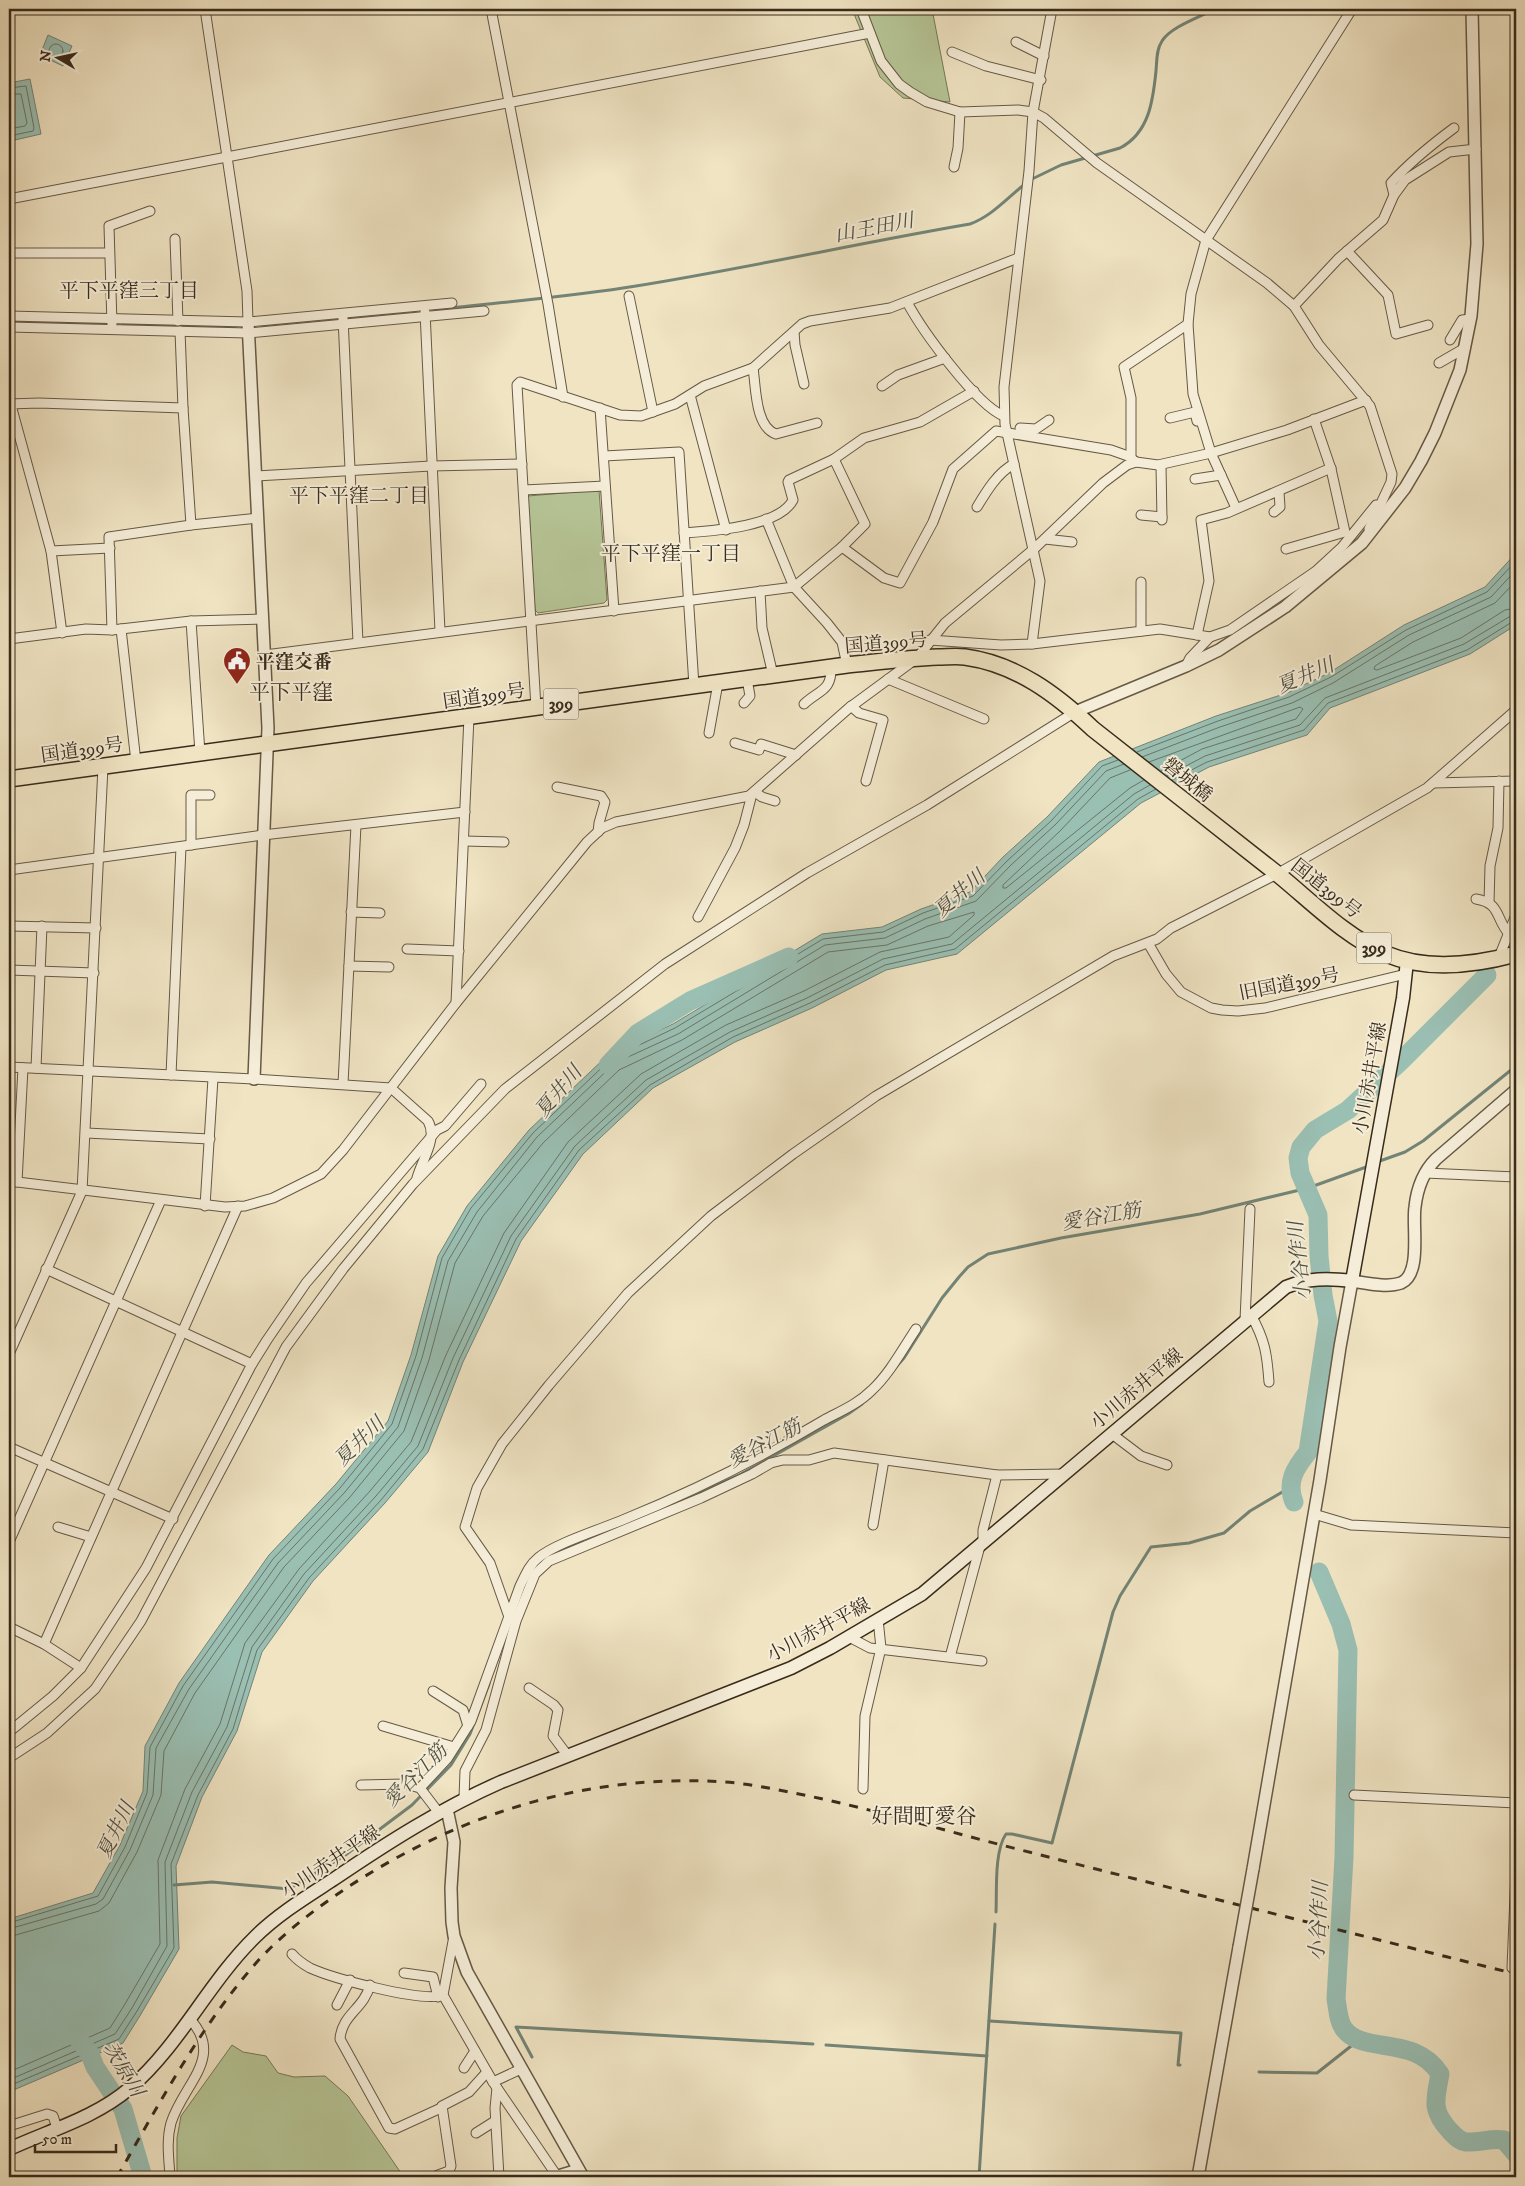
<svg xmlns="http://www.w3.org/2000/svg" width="1525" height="2186" viewBox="0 0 1525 2186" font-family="'IM FELL DW Pica','Noto Serif JP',serif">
  <rect width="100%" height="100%" fill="#f0e4c3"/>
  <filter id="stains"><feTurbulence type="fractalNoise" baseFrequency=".004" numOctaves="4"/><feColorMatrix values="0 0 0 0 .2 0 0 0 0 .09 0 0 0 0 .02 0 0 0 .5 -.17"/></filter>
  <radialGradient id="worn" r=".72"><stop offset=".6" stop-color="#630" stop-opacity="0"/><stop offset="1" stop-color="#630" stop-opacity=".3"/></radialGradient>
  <g fill="#b6c596" stroke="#777858">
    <polygon points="852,9 932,9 950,102 903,98 880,77"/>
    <polygon points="599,490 607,600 604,603 538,613 535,610 528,496"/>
    <polygon points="232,2045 243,2052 266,2056 278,2073 294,2077 325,2076 348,2096 401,2173 400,2177 177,2177 177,2138 181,2116"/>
  </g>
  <g fill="#9abfb3" stroke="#738476">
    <polygon points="48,35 72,46 63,66 40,55"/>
    <polygon points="30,79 41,134 15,140 9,109 9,83"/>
    <polygon points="1516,553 1516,625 1470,654 1330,708 1307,735 1209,767 1141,803 957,954 886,970 812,1008 735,1042 653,1088 583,1154 521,1241 463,1362 428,1452 385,1503 313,1581 262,1652 237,1731 202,1797 176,1866 179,1949 141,2014 123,2043 9,2092 9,1919 93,1893 120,1845 143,1791 145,1746 179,1683 269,1555 336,1484 388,1421 411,1355 438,1256 467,1206 529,1130 609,1054 673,1024 822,934 882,927 921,909 970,892 1003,857 1047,817 1099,762 1216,716 1287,693 1329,673 1404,625 1485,587"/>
  </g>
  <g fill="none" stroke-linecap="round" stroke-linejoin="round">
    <g stroke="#697567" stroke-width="1">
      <circle cx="56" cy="51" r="7"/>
      <polyline points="9,88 26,86 34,128 33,131 9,136"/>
      <polyline points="9,94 21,94 27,123 25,126 9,129"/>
      <polyline points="1516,581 1495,603 1413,642 1375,666 1374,669 1377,670 1461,638 1505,610 1516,608"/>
      <polyline points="1137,752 1218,721 1289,697 1331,677 1406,630 1487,592 1516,561"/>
      <polyline points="1142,757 1220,727 1292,703 1333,683 1409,635 1491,597 1516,570"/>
      <polyline points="1149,762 1300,707 1303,709 1296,719 1202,749 1161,771"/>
      <polyline points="1130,770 1110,778 1060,831 1003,885 1003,888 1006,888 1130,788 1144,780"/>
      <polyline points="1167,776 1205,756 1300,725 1325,698 1464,644 1509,617 1516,615"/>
      <polyline points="1172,780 1207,762 1304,730 1328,703 1467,650 1512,622 1516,621"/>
      <polyline points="9,1923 98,1896 125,1847 147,1793 150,1747 183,1686 273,1559 340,1488 392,1424 416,1356 442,1258 471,1208 533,1133 612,1058 675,1028 823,939 883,932 923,913 973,896 1007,861 1051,821 1102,766 1118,760"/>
      <polyline points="9,1929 96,1904 103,1899 130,1850 153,1795 156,1748 189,1689 278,1563 345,1492 398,1427 422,1358 448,1261 477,1212 537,1137 615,1063 678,1034 825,945 885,938 925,919 976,901 1011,865 1055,825 1106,771 1124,764"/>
      <polyline points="9,1937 99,1911 109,1903 137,1852 161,1795 164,1751 195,1693 284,1567 350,1497 404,1431 429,1360 455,1263 483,1216 543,1143 619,1070 682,1040 828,952 887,945 928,926 974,912 974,915 949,937 880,952 804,991 726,1025 641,1074 568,1142 504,1233 446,1355 411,1442 370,1491 299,1569 245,1643 220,1724 185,1789 158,1860 160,1944 125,2004 110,2028 9,2072"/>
      <polyline points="9,2080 115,2034 132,2008 167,1946 165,1862 192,1792 227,1727 252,1647 304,1574 376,1496 418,1446 453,1358 511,1236 575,1146 646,1080 730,1032 807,998 883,959 952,944 1134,794 1150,785"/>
      <polyline points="9,2086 119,2039 137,2011 174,1948 171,1864 198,1795 233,1729 257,1650 309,1578 381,1500 423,1449 459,1360 516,1239 579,1150 650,1085 733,1037 810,1003 885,965 955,949 1138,799 1156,789"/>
    </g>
    <g stroke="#738476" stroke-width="3">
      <path d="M1030 180 1061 165 1120 148C1149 133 1153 101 1156 71 1157 61 1156 50 1162 41 1170 27 1200 17 1215 9"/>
      <path d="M434 310C501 302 569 297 636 286 748 268 859 243 970 224 992 216 1007 198 1025 184"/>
      <polyline points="349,318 416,312"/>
      <polyline points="9,321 105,324"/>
      <polyline points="123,325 235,328"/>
      <polyline points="262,327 336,319"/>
      <polyline points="1377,1162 1405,1152 1423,1141 1516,1066"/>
      <polyline points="895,1368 904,1358 942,1298 959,1277 968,1267 988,1254 1061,1238 1200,1214 1308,1188 1369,1166"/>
      <polyline points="642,1518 741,1474 848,1414 862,1404"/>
      <path d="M535 1569C544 1553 566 1548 583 1542"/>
      <polyline points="174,1885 212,1882 289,1889 344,1856 412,1805 451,1765 470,1734 489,1684"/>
      <path d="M996 1912C997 1892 994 1851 1006 1834H1012L1052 1843 1113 1612 1120 1596 1149 1550 1151 1547 1189 1543 1224 1533 1250 1511 1284 1491 1290 1492"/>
      <polyline points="989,2021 1181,2033 1178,2065 1180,2065"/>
      <polyline points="826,2045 987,2056"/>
      <polyline points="532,2057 516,2027 813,2044"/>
      <polyline points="1259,2072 1317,2073 1360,2039"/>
      <polyline points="979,2177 995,1924"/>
    </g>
    <g stroke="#9abfb3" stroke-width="19">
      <polyline points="608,1065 638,1033 690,1001 789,957"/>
      <path d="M1294 1502C1286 1482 1295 1468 1308 1452L1328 1321 1323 1295 1319 1256 1318 1215 1300 1173 1298 1158 1301 1147 1315 1130 1348 1110 1401 1061 1487 975"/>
      <path d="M1319 1572 1341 1624 1348 1650 1344 1857 1336 1999C1338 2009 1338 2021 1344 2029 1363 2055 1415 2034 1440 2074 1435 2101 1431 2110 1450 2131 1455 2136 1459 2141 1466 2142 1479 2143 1490 2138 1504 2140L1516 2154"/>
      <polyline points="76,2036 90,2054 95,2067 123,2109 143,2177"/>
    </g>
    <defs>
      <g id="minor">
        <polyline points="205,9 247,291 248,322"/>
        <polyline points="491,9 548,304 563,397"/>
        <polyline points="861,9 881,61 899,84 910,92 927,102 960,112 1018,110 1033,112 1044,118 1097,163 1267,283 1294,306 1319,345 1370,406 1392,474 1391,482 1369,529"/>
        <polyline points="1016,42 1044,56"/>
        <polyline points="952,52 986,66 1041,80"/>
        <polyline points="954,167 958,148 960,112"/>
        <path d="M1394 195 1391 183C1410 162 1431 145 1454 128"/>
        <polyline points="9,199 870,33"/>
        <polyline points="175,239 178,321"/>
        <polyline points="1347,251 1388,295 1396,334 1428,325"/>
        <polyline points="9,253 109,253"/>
        <polyline points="629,296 653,412"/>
        <path d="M907 302C922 330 976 405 1004 416"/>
        <polyline points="1294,306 1338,259 1383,220 1394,195 1405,180 1449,152 1476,149"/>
        <polyline points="425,312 440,631"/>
        <polyline points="9,316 248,322 452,303"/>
        <polyline points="343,318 358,642"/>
        <polyline points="112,324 109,226 150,211"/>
        <polyline points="9,327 248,333 484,311"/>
        <polyline points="180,331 183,408 191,525"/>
        <polyline points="794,332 795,345 804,384"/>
        <polyline points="1450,340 1462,320 1471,319"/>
        <polyline points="1439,363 1465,348"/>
        <path d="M753 368C756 387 755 427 776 434L817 423"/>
        <polyline points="882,386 898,375 945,358"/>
        <polyline points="690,395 726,530"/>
        <polyline points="9,398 51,551 62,633"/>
        <polyline points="9,404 39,403 183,408"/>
        <polyline points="600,408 614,611"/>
        <polyline points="1170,418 1195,412 1197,421"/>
        <polyline points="1020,428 1036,429 1049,420"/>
        <polyline points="604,456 679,452 694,686"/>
        <polyline points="1131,458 1131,398 1124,367 1188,324"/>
        <polyline points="1161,465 1162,520"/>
        <polyline points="256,476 431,466 522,464"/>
        <polyline points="1195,479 1221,475"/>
        <polyline points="524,490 605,486"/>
        <path d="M977 507C986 492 998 472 1014 464"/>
        <polyline points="1236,508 1211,453 1193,394 1188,324 1191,294 1206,240 1352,9"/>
        <polyline points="1274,512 1280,507 1279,492"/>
        <polyline points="1141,515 1162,517"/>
        <polyline points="766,519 794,587 827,623 842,642 847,665"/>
        <path d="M684 533C712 531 779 527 793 500L788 482 789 480 834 459 864 438 920 422 974 391"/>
        <polyline points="1045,539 1072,542"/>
        <polyline points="842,547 884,578 900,583 933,522 953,469 996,431 1111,450 1128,456 1136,462"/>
        <polyline points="1286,549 1345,532 1331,469 1314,419"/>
        <polyline points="51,551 110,548"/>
        <polyline points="1141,582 1141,631"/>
        <polyline points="760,591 762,628 773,675"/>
        <polyline points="191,621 200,753"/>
        <polyline points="121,629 136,762"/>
        <polyline points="112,630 109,537 191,525 258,518"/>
        <polyline points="1197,635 1209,581 1201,520 1227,513 1331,468"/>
        <polyline points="1210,637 1230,630 1316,571 1342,547 1376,505"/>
        <polyline points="9,639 86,629 112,630 191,621 263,619"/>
        <polyline points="930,640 1001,645 1032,644 1160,629 1210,637 1190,658 1186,666"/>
        <polyline points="1032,644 1040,581 1005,424 1004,387 1029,171 1033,112 1052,9"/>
        <polyline points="265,655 794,587 842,547 865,524 834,459"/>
        <polyline points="888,679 984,719"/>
        <polyline points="744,703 750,696 747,679"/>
        <path d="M804 704C819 690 832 691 831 667"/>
        <polyline points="851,706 859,713 883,720 866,781"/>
        <polyline points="536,708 517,385 520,382 620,415 641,416 675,404 704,386 753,368 802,324 810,321 890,308 1018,258"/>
        <polyline points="709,733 718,683"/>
        <polyline points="735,743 759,750 761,744 796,755"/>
        <polyline points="1433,783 1516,781"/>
        <polyline points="557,787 601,796 605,802 599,823 598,832"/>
        <polyline points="755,792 762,797 775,801"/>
        <polyline points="464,841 504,842"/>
        <polyline points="191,845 191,795 210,795"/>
        <polyline points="9,870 263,835 465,812"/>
        <path d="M1476 899C1501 903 1495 918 1509 934"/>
        <polyline points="1489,903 1490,866 1498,828 1499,781"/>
        <polyline points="351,912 380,913"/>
        <polyline points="698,917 735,848 744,825 752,794"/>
        <polyline points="9,926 96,928"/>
        <polyline points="1148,943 1166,974 1181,992 1211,1008 1222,1010 1238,1011 1265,1008 1406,974"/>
        <polyline points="407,949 459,951"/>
        <polyline points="1499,957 1516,915"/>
        <polyline points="349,966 389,967"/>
        <polyline points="9,970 94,973"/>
        <polyline points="456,1003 469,717"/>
        <path d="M9 1067 254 1079 391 1088 428 1121C438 1139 422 1159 417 1178"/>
        <polyline points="36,1068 42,926"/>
        <polyline points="171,1075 181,847"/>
        <polyline points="343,1084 356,825"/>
        <polyline points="86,1133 210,1139"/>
        <polyline points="1425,1173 1516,1177"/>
        <polyline points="9,1181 225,1207 245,1206 273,1198 321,1174 343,1150 456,1003 587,842 602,828 616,822 749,796 849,708 917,658 945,623 1034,549 1103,483 1127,465 1136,462 1158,465 1211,453 1287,430 1366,400"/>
        <polyline points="17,1182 23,1068"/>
        <polyline points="205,1206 213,1078"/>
        <polyline points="46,1269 252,1364"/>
        <path d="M1251 1315C1265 1340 1267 1354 1269 1382"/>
        <polyline points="1245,1320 1250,1209"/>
        <polyline points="9,1354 82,1191 103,767"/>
        <polyline points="1112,1434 1141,1456 1167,1465"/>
        <polyline points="9,1447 173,1519"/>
        <polyline points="1314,1514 1351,1525 1516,1533"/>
        <polyline points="873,1525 884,1460"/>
        <polyline points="58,1527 91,1537"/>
        <polyline points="9,1542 161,1200"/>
        <polyline points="983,1543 983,1530 997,1475"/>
        <polyline points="509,1617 490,1563 465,1527 477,1488 502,1444 549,1385 628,1293 711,1216 793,1154 876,1096 1113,956 1157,939 1171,928 1277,874 1427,788 1516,710"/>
        <polyline points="9,1627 44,1644 81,1668"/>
        <polyline points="849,1637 870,1648 982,1661"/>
        <polyline points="44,1644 238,1206"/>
        <polyline points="950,1657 980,1546"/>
        <polyline points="529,1688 554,1705 558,1710 553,1736 568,1756"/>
        <polyline points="433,1691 463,1710 468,1726"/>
        <polyline points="383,1726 454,1747"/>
        <polyline points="9,1732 53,1696 81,1668 146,1568 252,1364 267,1340 306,1283 437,1130 445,1126 481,1084"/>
        <polyline points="9,1758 47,1733 95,1689 141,1621 286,1347 343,1269 413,1184 505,1089 665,964 807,873 927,805 1075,712"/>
        <polyline points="361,1785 405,1784 420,1788 439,1813"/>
        <path d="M420 1788 447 1759 471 1721 520 1586C525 1576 529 1565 538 1558 556 1543 602 1529 625 1519 694 1491 760 1458 824 1420 841 1411 858 1404 872 1390 890 1373 902 1350 916 1329"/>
        <polyline points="863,1789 865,1716 881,1648 878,1619"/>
        <polyline points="1354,1795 1516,1803"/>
        <polyline points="464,1798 465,1771 486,1730 516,1621 535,1574 549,1561 701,1498 752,1474 771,1463 783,1460 809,1460 834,1453 997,1475 1064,1474"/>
        <polyline points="454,1936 443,1995 493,2082 557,2176"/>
        <path d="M292 1954C297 1960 303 1964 310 1968 332 1978 423 2003 443 1995"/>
        <polyline points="1512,1968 1516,1871"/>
        <polyline points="404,1973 433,1977 438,1997"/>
        <path d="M370 1985C364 2009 342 2014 340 2039L389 2128 395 2129 441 2108"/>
        <polyline points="337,2005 350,1980"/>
        <polyline points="464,2068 475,2051"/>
        <polyline points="493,2082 521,2069"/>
        <polyline points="497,2088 495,2108 499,2177"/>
        <polyline points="9,2126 47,2114 53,2116 57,2128"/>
        <polyline points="476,2133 495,2121"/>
        <path d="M170 2177C169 2159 166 2141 171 2123 183 2084 226 2057 189 2018"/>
        <polyline points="433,2177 449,2171 451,2166 442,2106 469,2092 487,2072"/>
      </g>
      <g id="tertiary">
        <polyline points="248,322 268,728 254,1079"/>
        <polyline points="1075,712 1186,666 1219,650 1285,607 1362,543 1405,488 1421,461 1435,433 1460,370 1471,316 1477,244 1472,9"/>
        <polyline points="447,1809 454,1842 451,1888 452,1922 454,1936 467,1972 583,2177"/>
        <path d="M1253 1869 1320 1480 1340 1347 1352 1281C1366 1283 1387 1288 1401 1283 1422 1274 1412 1226 1415 1207 1417 1189 1423 1172 1436 1159L1516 1090"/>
        <polyline points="555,2177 578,2170"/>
        <polyline points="1198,2177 1239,1947"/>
      </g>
      <path id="secondary" d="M9 2149C50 2130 95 2118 130 2088 180 2045 208 1983 255 1937 278 1914 308 1896 334 1879 387 1843 442 1808 501 1782L791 1668 830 1648 922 1594 1286 1287C1308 1278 1328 1278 1352 1281L1403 998 1407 961"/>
      <path id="trunk" d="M9 779 847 665C877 662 908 658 938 657 947 657 956 656 965 657 1016 664 1056 694 1093 729 1155 778 1218 827 1280 876 1313 903 1346 937 1386 954 1426 971 1475 965 1516 954"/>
    </defs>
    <use href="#minor" stroke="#665945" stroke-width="11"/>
    <use href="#tertiary" stroke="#665945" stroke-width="14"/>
    <use href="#secondary" stroke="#382b1b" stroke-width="15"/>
    <use href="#trunk" stroke="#382b1b" stroke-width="18"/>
    <use href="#minor" stroke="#f5edd8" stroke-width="9"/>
    <use href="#tertiary" stroke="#f5edd8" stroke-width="11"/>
    <use href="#secondary" stroke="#f5edd8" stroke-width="12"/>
    <use href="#trunk" stroke="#f0e4c3" stroke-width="15"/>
    <path stroke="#382b1b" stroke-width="3" stroke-dasharray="9 9" stroke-linecap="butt" d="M117 2177C159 2104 200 2027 256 1963 282 1934 315 1909 348 1887 461 1813 589 1773 725 1782 752 1784 778 1790 804 1795 877 1810 949 1832 1021 1850 1186 1892 1351 1933 1516 1974"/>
    <defs>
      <polyline id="tertiary-bridge" points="1239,1947 1253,1869"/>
    </defs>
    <use href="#tertiary-bridge" stroke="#665945" stroke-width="14" stroke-linecap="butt"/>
    <use href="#tertiary-bridge" stroke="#f5edd8" stroke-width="11"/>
  </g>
  <defs>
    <symbol id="civic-pin" viewBox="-11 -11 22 30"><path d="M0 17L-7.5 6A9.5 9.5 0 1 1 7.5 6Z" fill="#8f2418" stroke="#f5edd8"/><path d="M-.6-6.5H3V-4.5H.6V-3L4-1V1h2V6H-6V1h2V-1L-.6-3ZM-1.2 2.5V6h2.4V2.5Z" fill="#fff"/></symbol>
  </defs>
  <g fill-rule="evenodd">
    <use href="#civic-pin" x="221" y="645" width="32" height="43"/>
  </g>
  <g text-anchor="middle" stroke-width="4" stroke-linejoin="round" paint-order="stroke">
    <g fill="#f5edd8" stroke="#716554" stroke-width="1">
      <rect x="543.5" y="688.5" width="35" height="31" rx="4"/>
      <rect x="1356.5" y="932.5" width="35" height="31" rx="4"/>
    </g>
    <g font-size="18" font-weight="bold" fill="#382b1b">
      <text x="561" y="710">399</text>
      <text x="1374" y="954">399</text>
    </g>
    <g font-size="19" fill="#382b1b" stroke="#f5edd8">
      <text transform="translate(886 642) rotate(-5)" y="7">国道399号</text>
      <text transform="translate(484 695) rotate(-8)" y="7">国道399号</text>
      <text transform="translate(82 749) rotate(-8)" y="7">国道399号</text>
      <text transform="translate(1188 779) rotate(39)" y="7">磐城橋</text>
      <text transform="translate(1327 888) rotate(38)" y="7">国道399号</text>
      <text transform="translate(1289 983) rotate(-11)" y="7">旧国道399号</text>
      <text transform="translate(1369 1078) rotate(-80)" y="7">小川赤井平線</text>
      <text transform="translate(1136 1388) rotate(-40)" y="7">小川赤井平線</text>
      <text transform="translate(818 1629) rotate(-28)" y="7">小川赤井平線</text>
      <text transform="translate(330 1861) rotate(-34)" y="7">小川赤井平線</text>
    </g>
    <g font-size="19" font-weight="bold" fill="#382b1b" stroke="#f5edd8" text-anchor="start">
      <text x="256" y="668">平窪交番</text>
    </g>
    <g font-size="20" font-style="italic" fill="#505041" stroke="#f5edd8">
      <text transform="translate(874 227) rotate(-11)" y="7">山王田川</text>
      <text transform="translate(1305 675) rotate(-23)" y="7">夏井川</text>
      <text transform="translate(959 893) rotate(-41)" y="7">夏井川</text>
      <text transform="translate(558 1091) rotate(-50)" y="7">夏井川</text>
      <text transform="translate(1101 1216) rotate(-10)" y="7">愛谷江筋</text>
      <text transform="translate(1299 1261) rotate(-96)" y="7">小谷作川</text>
      <text transform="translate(359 1441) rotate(-44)" y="7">夏井川</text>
      <text transform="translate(764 1443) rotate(-28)" y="7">愛谷江筋</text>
      <text transform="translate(415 1775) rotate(-45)" y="7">愛谷江筋</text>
      <text transform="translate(115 1830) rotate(-64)" y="7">夏井川</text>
      <text transform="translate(1318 1921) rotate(-87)" y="7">小谷作川</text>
      <text transform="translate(124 2069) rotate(59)" y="7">茨原川</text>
    </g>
    <g font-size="20" fill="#382b1b" stroke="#f5edd8">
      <text x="129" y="297">平下平窪三丁目</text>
      <text x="359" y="502">平下平窪二丁目</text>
      <text x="671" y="560">平下平窪一丁目</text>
    </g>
    <g font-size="21" fill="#382b1b" stroke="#f5edd8">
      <text x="291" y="699">平下平窪</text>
      <text x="924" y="1823">好間町愛谷</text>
    </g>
  </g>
  <rect width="1525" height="2186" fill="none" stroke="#f0e4c3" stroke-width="30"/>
  <rect x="10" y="10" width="1505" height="2166" fill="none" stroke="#382b1b" stroke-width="2.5"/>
  <rect x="15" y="15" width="1495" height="2156" fill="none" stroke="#382b1b"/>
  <g transform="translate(58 58) rotate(279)" stroke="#f5edd8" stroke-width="4" paint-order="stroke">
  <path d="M0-4L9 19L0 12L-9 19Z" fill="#382b1b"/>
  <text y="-8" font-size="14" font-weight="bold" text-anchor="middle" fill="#382b1b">N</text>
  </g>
  <path d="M35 2144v8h81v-8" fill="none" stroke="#382b1b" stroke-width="2.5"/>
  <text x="42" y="2144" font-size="15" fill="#382b1b" stroke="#f5edd8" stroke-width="4" paint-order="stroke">50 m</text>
  <rect width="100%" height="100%" filter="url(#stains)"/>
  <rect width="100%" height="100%" fill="url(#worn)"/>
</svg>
